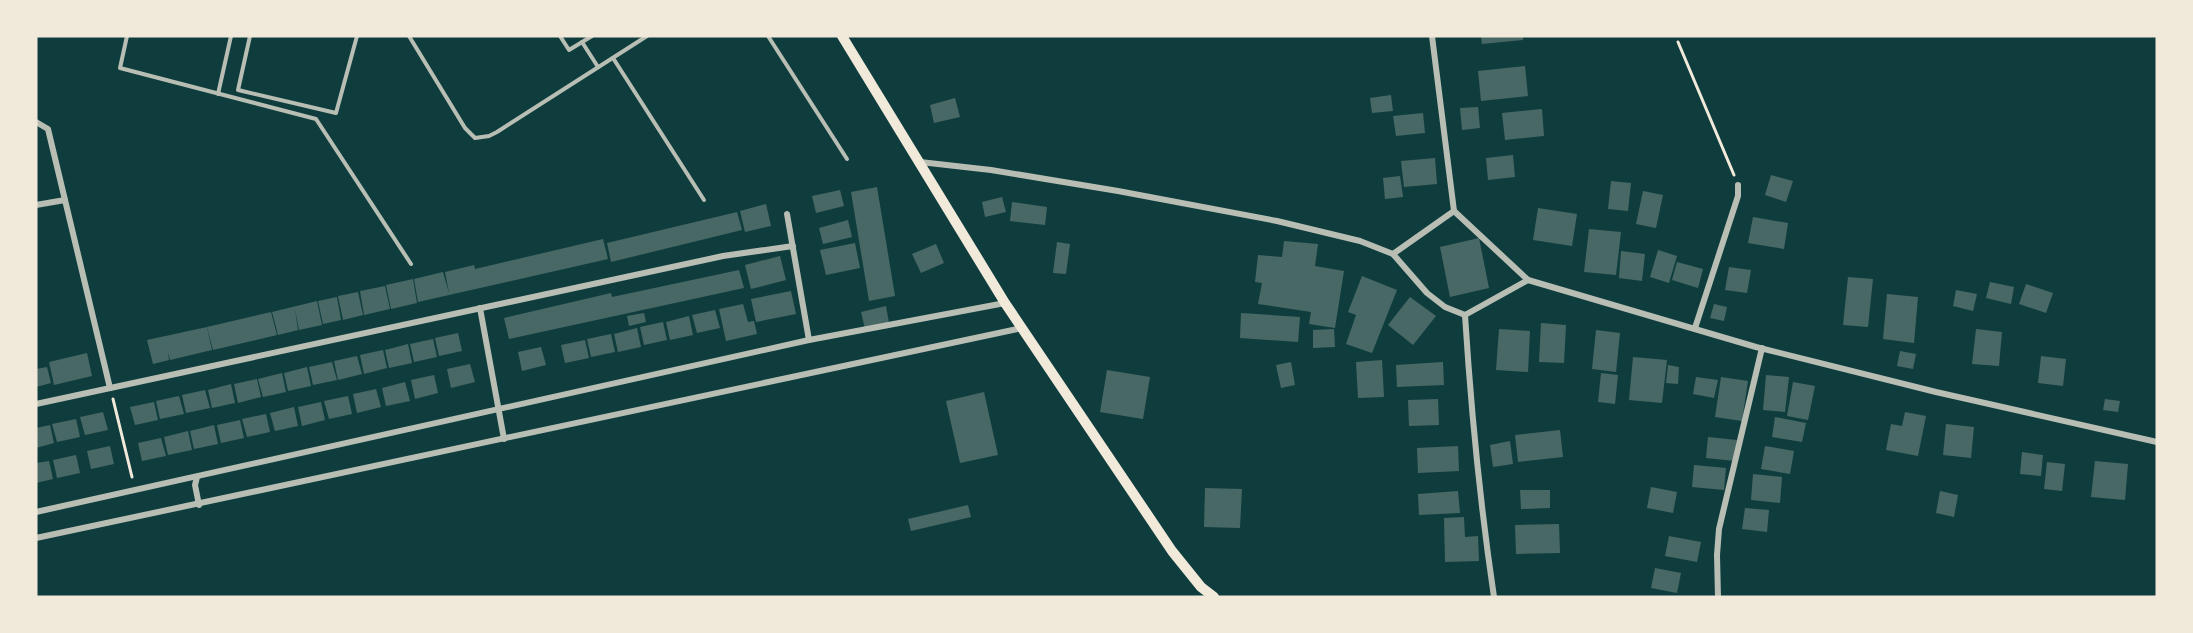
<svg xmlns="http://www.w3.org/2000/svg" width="2193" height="633" viewBox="0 0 2193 633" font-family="Literata,serif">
  <rect width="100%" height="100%" fill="#0f3d3e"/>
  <g fill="#486865">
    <polygon points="1481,36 1523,36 1523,40 1482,44"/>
    <polygon points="1525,66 1528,96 1481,101 1478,71"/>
    <polygon points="1391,95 1393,111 1372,113 1370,98"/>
    <polygon points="955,98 960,117 934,123 930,105"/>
    <polygon points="1478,107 1480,128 1462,130 1460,108"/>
    <polygon points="1542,109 1544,136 1505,140 1502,113"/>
    <polygon points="1423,113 1425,133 1396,136 1393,116"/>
    <polygon points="1513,155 1515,177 1488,180 1486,158"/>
    <polygon points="1435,158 1437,184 1404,187 1401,161"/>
    <polygon points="1771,175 1793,181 1786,202 1765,195"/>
    <polygon points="1400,176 1403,197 1385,199 1383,178"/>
    <polygon points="1611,181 1631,183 1628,211 1608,209"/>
    <polygon points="877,187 895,296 869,301 851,192"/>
    <polygon points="840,190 844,206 816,213 812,196"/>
    <polygon points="1643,191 1663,195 1656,228 1636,224"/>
    <polygon points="1002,197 1006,212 985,217 982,202"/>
    <polygon points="1012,202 1047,207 1045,225 1010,221"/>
    <polygon points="766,204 771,226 745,232 740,211"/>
    <polygon points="1538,208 1577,214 1572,246 1533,240"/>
    <polygon points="737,212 742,230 611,262 607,243"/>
    <polygon points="1753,217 1788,223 1784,249 1748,243"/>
    <polygon points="848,220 852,237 823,244 819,228"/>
    <polygon points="1589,229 1621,232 1616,275 1584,272"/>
    <polygon points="1479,238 1489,288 1450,297 1440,247"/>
    <polygon points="603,239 608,259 418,302 414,279 443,272 449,293 445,272 474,265 475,269"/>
    <polygon points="1284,241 1318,244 1315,266 1344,271 1335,328 1309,324 1311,312 1258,304 1262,283 1255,282 1258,255 1282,257"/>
    <polygon points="1057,242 1070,244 1066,274 1053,273"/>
    <polygon points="855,243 860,268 826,275 820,250"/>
    <polygon points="936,244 944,263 921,273 912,254"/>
    <polygon points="1658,250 1677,256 1669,283 1650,277"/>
    <polygon points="1621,251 1645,254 1642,281 1619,278"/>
    <polygon points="780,256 786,280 751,289 745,265"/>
    <polygon points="1677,262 1703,269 1698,288 1672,280"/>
    <polygon points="1729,267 1751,270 1747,293 1725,290"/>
    <polygon points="739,270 744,288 509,339 504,318 611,293 612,297"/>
    <polygon points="1362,276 1397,290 1372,353 1346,344 1356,315 1348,312"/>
    <polygon points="1848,277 1873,279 1868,327 1843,325"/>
    <polygon points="413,279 417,303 391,309 386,285"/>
    <polygon points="1990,282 2014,287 2011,304 1986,298"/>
    <polygon points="2026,284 2053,293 2046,313 2019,304"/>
    <polygon points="385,286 390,309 364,315 360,291"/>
    <polygon points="1956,290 1977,294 1973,311 1953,306"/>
    <polygon points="791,291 796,314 756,322 751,299"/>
    <polygon points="358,292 363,315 343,320 338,296"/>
    <polygon points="1887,294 1918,297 1914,343 1883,339"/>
    <polygon points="337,297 341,320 323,324 318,301"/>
    <polygon points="1410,297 1436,316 1413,345 1388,325"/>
    <polygon points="317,301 322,325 299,330 295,309 298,330 278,335 272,312"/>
    <polygon points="743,304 748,322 754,321 757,334 726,341 719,309"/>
    <polygon points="1714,304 1727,307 1724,321 1710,318"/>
    <polygon points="886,306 889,323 865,329 861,312"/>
    <polygon points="715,310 720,328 697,333 692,315"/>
    <polygon points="271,312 277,335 213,350 207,327"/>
    <polygon points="644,313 646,322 629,326 627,316"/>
    <polygon points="1241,313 1300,317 1298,342 1240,338"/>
    <polygon points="689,316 693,335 670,340 666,322"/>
    <polygon points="663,322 667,340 644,345 640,327"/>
    <polygon points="1541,323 1566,325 1564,363 1539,362"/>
    <polygon points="207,327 212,350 170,360 168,352 169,360 153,364 147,340"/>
    <polygon points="637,328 641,347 618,352 614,334"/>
    <polygon points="1334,329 1335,347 1313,348 1313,330"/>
    <polygon points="1499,329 1530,331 1528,372 1496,370"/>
    <polygon points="1976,329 2002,332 1999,366 1972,364"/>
    <polygon points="1596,330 1620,333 1616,372 1592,369"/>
    <polygon points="458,333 462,351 439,356 435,338"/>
    <polygon points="611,334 615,352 591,357 587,339"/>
    <polygon points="433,339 437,357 414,362 410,344"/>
    <polygon points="585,340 589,358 565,363 561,345"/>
    <polygon points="408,344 412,363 389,368 385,350"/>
    <polygon points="541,347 546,365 522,371 518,352"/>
    <polygon points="383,350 387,368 364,374 360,355"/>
    <polygon points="1900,351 1916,354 1913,369 1897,366"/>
    <polygon points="87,353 92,376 54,385 49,362"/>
    <polygon points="357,356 362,374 338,380 334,361"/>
    <polygon points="2041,356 2066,359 2063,386 2038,383"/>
    <polygon points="1633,357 1667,360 1662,403 1629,400"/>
    <polygon points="1382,360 1384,397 1358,398 1356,362"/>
    <polygon points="332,362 337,380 313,385 309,367"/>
    <polygon points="1291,362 1295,385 1281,388 1276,365"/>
    <polygon points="1443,362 1444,385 1397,387 1396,365"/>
    <polygon points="470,364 475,382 451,388 447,369"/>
    <polygon points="1668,365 1679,367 1678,384 1666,383"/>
    <polygon points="47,367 51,383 36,387 36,369"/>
    <polygon points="307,367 311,386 288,391 284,373"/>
    <polygon points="1107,370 1150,377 1143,419 1100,412"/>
    <polygon points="282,373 286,392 263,397 258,379"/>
    <polygon points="1601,373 1618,375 1615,404 1598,402"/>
    <polygon points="434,375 438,393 415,399 411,380"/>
    <polygon points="1766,375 1789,377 1785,412 1763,410"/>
    <polygon points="1696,377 1718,380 1714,398 1693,394"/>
    <polygon points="1721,377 1748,381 1742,421 1715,417"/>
    <polygon points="257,379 261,397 238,403 234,384"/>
    <polygon points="405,382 410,401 386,406 382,388"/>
    <polygon points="1793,382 1815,386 1808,420 1787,416"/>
    <polygon points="231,384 235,403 212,408 208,390"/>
    <polygon points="376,389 381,407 357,413 353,394"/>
    <polygon points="205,390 210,408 186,413 182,395"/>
    <polygon points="984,392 998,455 960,463 946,401"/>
    <polygon points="179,396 184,414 160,419 156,401"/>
    <polygon points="348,396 352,414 329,419 324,401"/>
    <polygon points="1438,399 1439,425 1409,426 1408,400"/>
    <polygon points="2105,399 2120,401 2118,412 2103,410"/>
    <polygon points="154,402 158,420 135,425 130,407"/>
    <polygon points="321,402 325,420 302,426 298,407"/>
    <polygon points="294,407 298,426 275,431 270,413"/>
    <polygon points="103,412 108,430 85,435 80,417"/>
    <polygon points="1905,412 1926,416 1918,456 1886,450 1891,424 1902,426"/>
    <polygon points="266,414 270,432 247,437 242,419"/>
    <polygon points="1775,417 1806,423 1802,442 1772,437"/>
    <polygon points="76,419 80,437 57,442 52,424"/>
    <polygon points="240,420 244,438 221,443 217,425"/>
    <polygon points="1946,424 1974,427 1971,458 1943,455"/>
    <polygon points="50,425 54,443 36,448 36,428"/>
    <polygon points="214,425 218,444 194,449 190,431"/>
    <polygon points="1560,430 1563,457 1518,462 1515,435"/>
    <polygon points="188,431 192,450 168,455 164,437"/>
    <polygon points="1708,437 1737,440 1735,461 1706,458"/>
    <polygon points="161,438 166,456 142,461 138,443"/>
    <polygon points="1510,441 1513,464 1493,467 1490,445"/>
    <polygon points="110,446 114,464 91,469 87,451"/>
    <polygon points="1458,446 1459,471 1418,473 1417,448"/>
    <polygon points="1765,446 1794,451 1790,474 1761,469"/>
    <polygon points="2022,452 2043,455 2041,476 2020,474"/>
    <polygon points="76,455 80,473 57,478 53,460"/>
    <polygon points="49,461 53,479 36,483 36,463"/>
    <polygon points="2095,461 2128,464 2125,500 2091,497"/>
    <polygon points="2047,462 2065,464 2062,491 2044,489"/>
    <polygon points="1694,465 1726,468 1724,490 1692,487"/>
    <polygon points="1753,474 1782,477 1780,503 1751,500"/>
    <polygon points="1651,487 1677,492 1673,513 1647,508"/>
    <polygon points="1205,488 1242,489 1240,528 1204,527"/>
    <polygon points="1520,490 1550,490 1550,508 1521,509"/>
    <polygon points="1458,491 1460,513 1419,515 1418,494"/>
    <polygon points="1940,491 1958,495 1954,517 1936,513"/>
    <polygon points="968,505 971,517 911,531 908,519"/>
    <polygon points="1745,508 1769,510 1767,532 1742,529"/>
    <polygon points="1464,517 1465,537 1478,536 1479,561 1445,562 1444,518"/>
    <polygon points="1559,524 1560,553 1516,554 1515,525"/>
    <polygon points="1669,536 1701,542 1697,562 1665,556"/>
    <polygon points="1655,568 1681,573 1677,593 1651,588"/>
  </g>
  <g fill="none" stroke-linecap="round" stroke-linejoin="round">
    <g stroke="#f1e9da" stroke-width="3">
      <polyline points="1678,42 1734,175"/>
      <polyline points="113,399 132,477"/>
    </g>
    <g stroke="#b8beb3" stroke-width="4">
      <polyline points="127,36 120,68 316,119 411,264"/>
      <polyline points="250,36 238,90 336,113 357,36"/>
      <polyline points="409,36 465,128 475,138 489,136 497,132 647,36"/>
      <polyline points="560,36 569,50 592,36"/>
      <polyline points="768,36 847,159"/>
      <polyline points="582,42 598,67"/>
      <polyline points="613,58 704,200"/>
      <polyline points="218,94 231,36"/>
    </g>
    <g stroke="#b8beb3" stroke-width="6">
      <polyline points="36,122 48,129 110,388"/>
      <polyline points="920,162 991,170 1118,191 1277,221 1360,241 1393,254 1427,293 1445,307 1465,315 1528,280 1756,347 1936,392 2157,442"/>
      <polyline points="36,205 65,200"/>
      <polyline points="1454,211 1528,280"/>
      <polyline points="787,214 809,340"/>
      <polyline points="1393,254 1454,211 1432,36"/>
      <polyline points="480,308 504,439"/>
      <path d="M1465 315C1471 410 1480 503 1494 597"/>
      <polyline points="1695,328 1738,196 1738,185"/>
      <polyline points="36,404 723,256 793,246"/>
      <polyline points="197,477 195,485 199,505"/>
      <polyline points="36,512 809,340 1005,303"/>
      <polyline points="36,538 1022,328"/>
      <polyline points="1718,597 1717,555 1719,529 1762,348"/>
    </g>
    <polyline stroke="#f1e9da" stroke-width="10" points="842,36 1005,303 1172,551 1201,587 1214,597"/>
  </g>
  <rect width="2193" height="633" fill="none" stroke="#f1e9da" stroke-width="75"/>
</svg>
